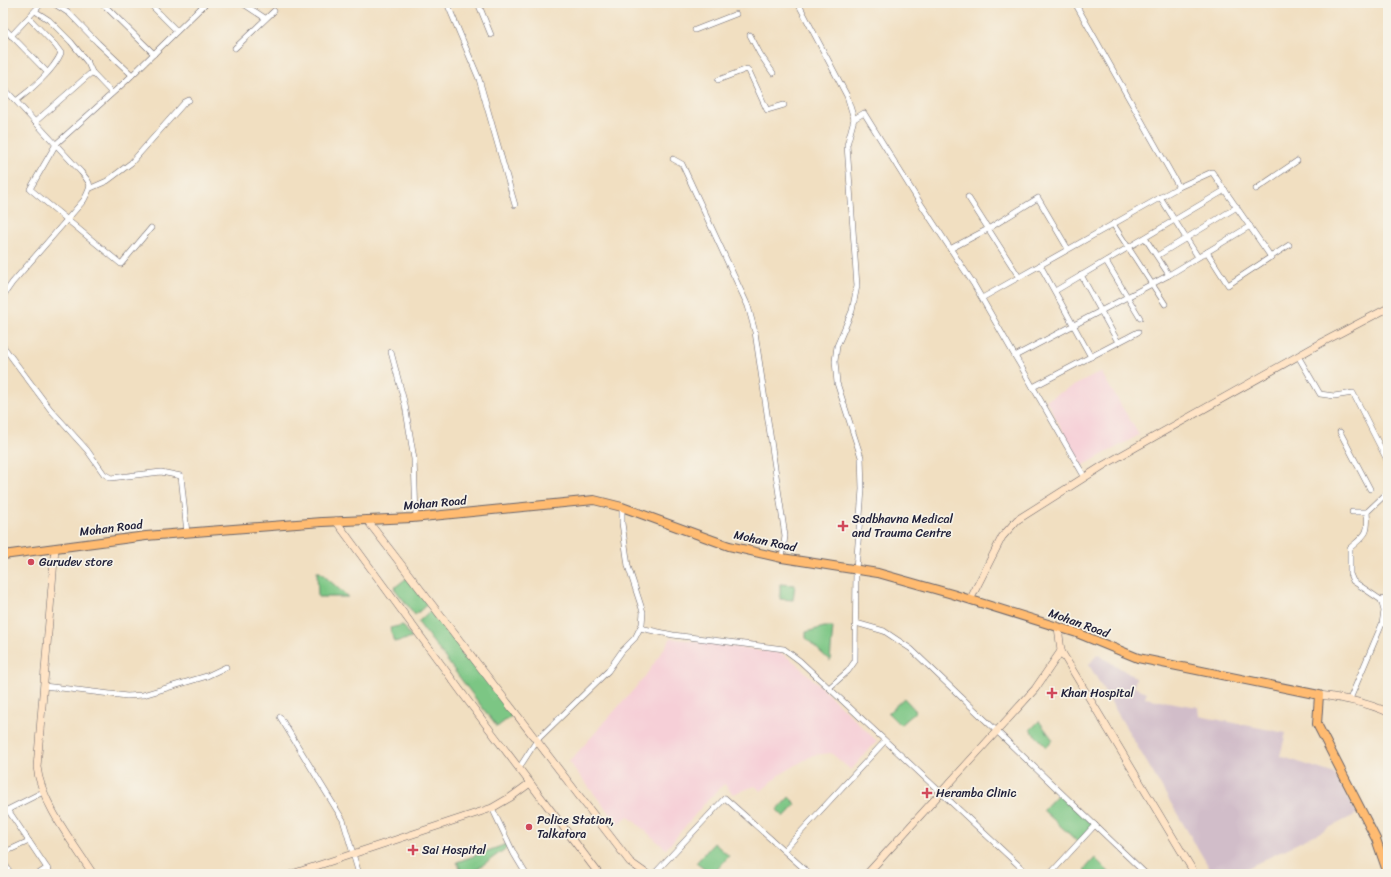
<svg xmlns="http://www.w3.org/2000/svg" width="1391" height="877" viewBox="0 0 1391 877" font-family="Sriracha,sans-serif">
  <rect width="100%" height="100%" fill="#f7f3e8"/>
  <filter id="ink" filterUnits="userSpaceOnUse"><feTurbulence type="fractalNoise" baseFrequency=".025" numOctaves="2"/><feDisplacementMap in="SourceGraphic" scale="8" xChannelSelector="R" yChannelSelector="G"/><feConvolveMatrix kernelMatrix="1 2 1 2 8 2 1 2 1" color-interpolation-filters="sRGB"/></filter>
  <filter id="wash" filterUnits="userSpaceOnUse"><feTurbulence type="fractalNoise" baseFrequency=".012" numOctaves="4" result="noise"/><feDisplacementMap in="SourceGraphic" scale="16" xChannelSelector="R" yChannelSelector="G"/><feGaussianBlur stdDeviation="0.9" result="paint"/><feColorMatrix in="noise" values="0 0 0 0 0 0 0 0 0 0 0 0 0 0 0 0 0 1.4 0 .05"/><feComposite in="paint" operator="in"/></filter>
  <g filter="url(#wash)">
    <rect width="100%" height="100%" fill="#f1dfc1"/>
    <g fill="#f6cfd7">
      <polygon points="1101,372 1139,435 1082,466 1046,400"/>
      <polygon points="671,638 781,653 796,663 877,741 851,770 831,753 813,755 781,774 761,791 755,786 733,794 724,784 705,803 666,849 628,816 618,824 569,762 644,678"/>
    </g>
    <polygon fill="#d1bdc9" points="1097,654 1136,678 1134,687 1147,692 1145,698 1198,707 1199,716 1286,733 1280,756 1335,774 1357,814 1235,874 1213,874 1089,665"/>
    <g fill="#7bc684" stroke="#4e7460">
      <polygon points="317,572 320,572 348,597 318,597"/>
      <polygon points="408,577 429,603 415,615 394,588"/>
      <polygon points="780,584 795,585 793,600 780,599"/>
      <polygon points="432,609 514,714 497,727 418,622"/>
      <polygon points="403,625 412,638 394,642 390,628"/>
      <polygon points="824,627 833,627 830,661 806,638 806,632"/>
      <polygon points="904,698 916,711 900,725 888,713"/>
      <polygon points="1039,721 1053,740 1047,747 1030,730"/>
      <polygon points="1059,793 1094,825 1078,842 1043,810"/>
      <polygon points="789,797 796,804 784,817 777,810"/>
      <polygon points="714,843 729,856 713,874 711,874 696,863"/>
      <polygon points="507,844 508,847 470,874 463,874 457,862"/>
      <polygon points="1095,858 1111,874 1088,874 1084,870"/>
    </g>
  </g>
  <g filter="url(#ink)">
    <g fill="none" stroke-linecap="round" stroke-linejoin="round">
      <defs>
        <g id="street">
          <polyline points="53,3 70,14 98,43 132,75"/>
          <polyline points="102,3 154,54"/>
          <polyline points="149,3 177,31"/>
          <polyline points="242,3 265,18"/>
          <polyline points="447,3 479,79 515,205"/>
          <polyline points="478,3 491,35"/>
          <polyline points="798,3 847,96 854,119 847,145 857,286 852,311 837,346 835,361 837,383 861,457 862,489 856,570 855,661 848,671 829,688"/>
          <polyline points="1075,3 1179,187"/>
          <polyline points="35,11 49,20 71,42 88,63 92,72 112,93"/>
          <polyline points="3,27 47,72"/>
          <polyline points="695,30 736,14"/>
          <polyline points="750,35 760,54 773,73"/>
          <polyline points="11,36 42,3"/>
          <polyline points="235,48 274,11"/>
          <polyline points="718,80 747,69 749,71 767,110 784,105"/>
          <path d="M3 87 81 172C92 185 92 185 84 200L12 283 3 296"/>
          <path d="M16 101C31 90 54 70 61 53L55 45 29 18"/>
          <polyline points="854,119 864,113 915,195 973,283 1084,476"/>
          <polyline points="35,122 92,72"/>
          <polyline points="673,159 682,164 748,306 755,332 785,536 782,558"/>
          <polyline points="91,188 107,181 131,163 185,102 189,100"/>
          <polyline points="1256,189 1297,161"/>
          <polyline points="968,197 1019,277"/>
          <polyline points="1160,197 1198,257"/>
          <polyline points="1113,224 1165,304"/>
          <polyline points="151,228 121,264 30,189 56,144 126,81 206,3"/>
          <polyline points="1145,238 1169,275"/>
          <polyline points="950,249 988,229 1038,198 1068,249"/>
          <polyline points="1207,252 1228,285 1289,245"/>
          <polyline points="1157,256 1237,207"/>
          <polyline points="1106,261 1140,318"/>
          <polyline points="1040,265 1091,357"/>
          <polyline points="1081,275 1118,342"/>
          <polyline points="1055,291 1225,190"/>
          <polyline points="982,298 1179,187 1212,172 1271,257"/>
          <polyline points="3,346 50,409 87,450 104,474 111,478 161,472 181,476 187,533"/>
          <polyline points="391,352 405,405 414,459 416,517"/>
          <polyline points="1015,356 1169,275 1250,226"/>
          <polyline points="1298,356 1320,394 1334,396 1353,393 1388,462"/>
          <polyline points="1033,387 1138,332"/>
          <polyline points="1340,432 1370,489"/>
          <polyline points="1352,512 1367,512"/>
          <polyline points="1381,600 1388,598"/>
          <polyline points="856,623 884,631 911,649 1146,874"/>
          <polyline points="640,628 673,635 784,649 800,661 1028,874"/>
          <polyline points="44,686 127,696 143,695 207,676 226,667"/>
          <path d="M1350 699 1382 624 1384 611 1381 600 1353 581 1350 574V548C1366 534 1369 534 1367 512L1388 492"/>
          <polyline points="280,717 343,820 359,874"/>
          <polyline points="519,768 537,740 608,671 622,651 635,638 642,624 643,612 628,566 622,523 622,507"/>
          <polyline points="492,808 514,854 526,874"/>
          <polyline points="8,810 51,874"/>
          <polyline points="3,812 43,792"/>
          <polyline points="784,850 885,741"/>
          <polyline points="3,853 29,841"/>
          <polyline points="3,861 11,874"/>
          <polyline points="38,874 47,868"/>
          <polyline points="654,874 725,798 810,874"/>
          <polyline points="1050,874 1095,825"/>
        </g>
        <g id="secondary">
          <polyline points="367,520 630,862 647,874"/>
          <polyline points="336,521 465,697 599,874"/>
          <path d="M55 548 37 767C41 803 74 844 93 874"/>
          <polyline points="970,600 1002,537 1017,520 1104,465 1323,342 1388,308"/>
          <polyline points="1058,627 1061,651 1195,874"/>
          <path d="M1319 695C1344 698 1365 702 1388 712"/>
          <polyline points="292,874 492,808 511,797 530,783"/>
          <polyline points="867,874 1035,689 1061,651"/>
        </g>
        <polyline id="primary" points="3,555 146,536 322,522 412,518 594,500 622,507 729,546 782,558 878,573 952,594 1077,633 1138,658 1319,695 1317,724 1376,839 1388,874"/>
      </defs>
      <use href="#street" stroke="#6a646a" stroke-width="6"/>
      <use href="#secondary" stroke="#6a646a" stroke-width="8"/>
      <use href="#primary" stroke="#6a646a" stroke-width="10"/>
      <use href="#street" stroke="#fff" stroke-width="5"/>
      <use href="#secondary" stroke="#ffe4c6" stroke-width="7"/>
      <use href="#primary" stroke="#ffbb71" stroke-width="8"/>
    </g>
  </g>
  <g fill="#d1495b" stroke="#f7f3e8" stroke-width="1.5">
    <path d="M841 520h4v4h4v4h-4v4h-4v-4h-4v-4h4z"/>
    <circle cx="31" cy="562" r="4"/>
    <path d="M1050 687h4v4h4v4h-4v4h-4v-4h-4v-4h4z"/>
    <path d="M925 787h4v4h4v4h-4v4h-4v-4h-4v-4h4z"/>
    <circle cx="529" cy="827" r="4"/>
    <path d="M411 844h4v4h4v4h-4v4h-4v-4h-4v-4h4z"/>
  </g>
  <g text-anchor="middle" stroke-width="3.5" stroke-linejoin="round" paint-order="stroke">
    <g font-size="12" fill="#22223b" stroke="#f7f3e8">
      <text transform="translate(435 503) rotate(-5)" y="4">Mohan Road</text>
      <text transform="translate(111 528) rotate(-7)" y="4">Mohan Road</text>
      <text transform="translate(765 541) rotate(12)" y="4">Mohan Road</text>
      <text transform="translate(1079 623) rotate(20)" y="4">Mohan Road</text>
    </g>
    <g font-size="12" fill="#22223b" stroke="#f7f3e8" text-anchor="start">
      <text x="852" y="523">Sadbhavna Medical<tspan x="852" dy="14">and Trauma Centre</tspan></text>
      <text x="39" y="566">Gurudev store</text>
      <text x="1061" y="697">Khan Hospital</text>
      <text x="936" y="797">Heramba Clinic</text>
      <text x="537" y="824">Police Station,<tspan x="537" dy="14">Talkatora</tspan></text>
      <text x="422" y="854">Sai Hospital</text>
    </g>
  </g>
  <rect width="1391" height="877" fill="none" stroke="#f7f3e8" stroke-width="16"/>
</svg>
